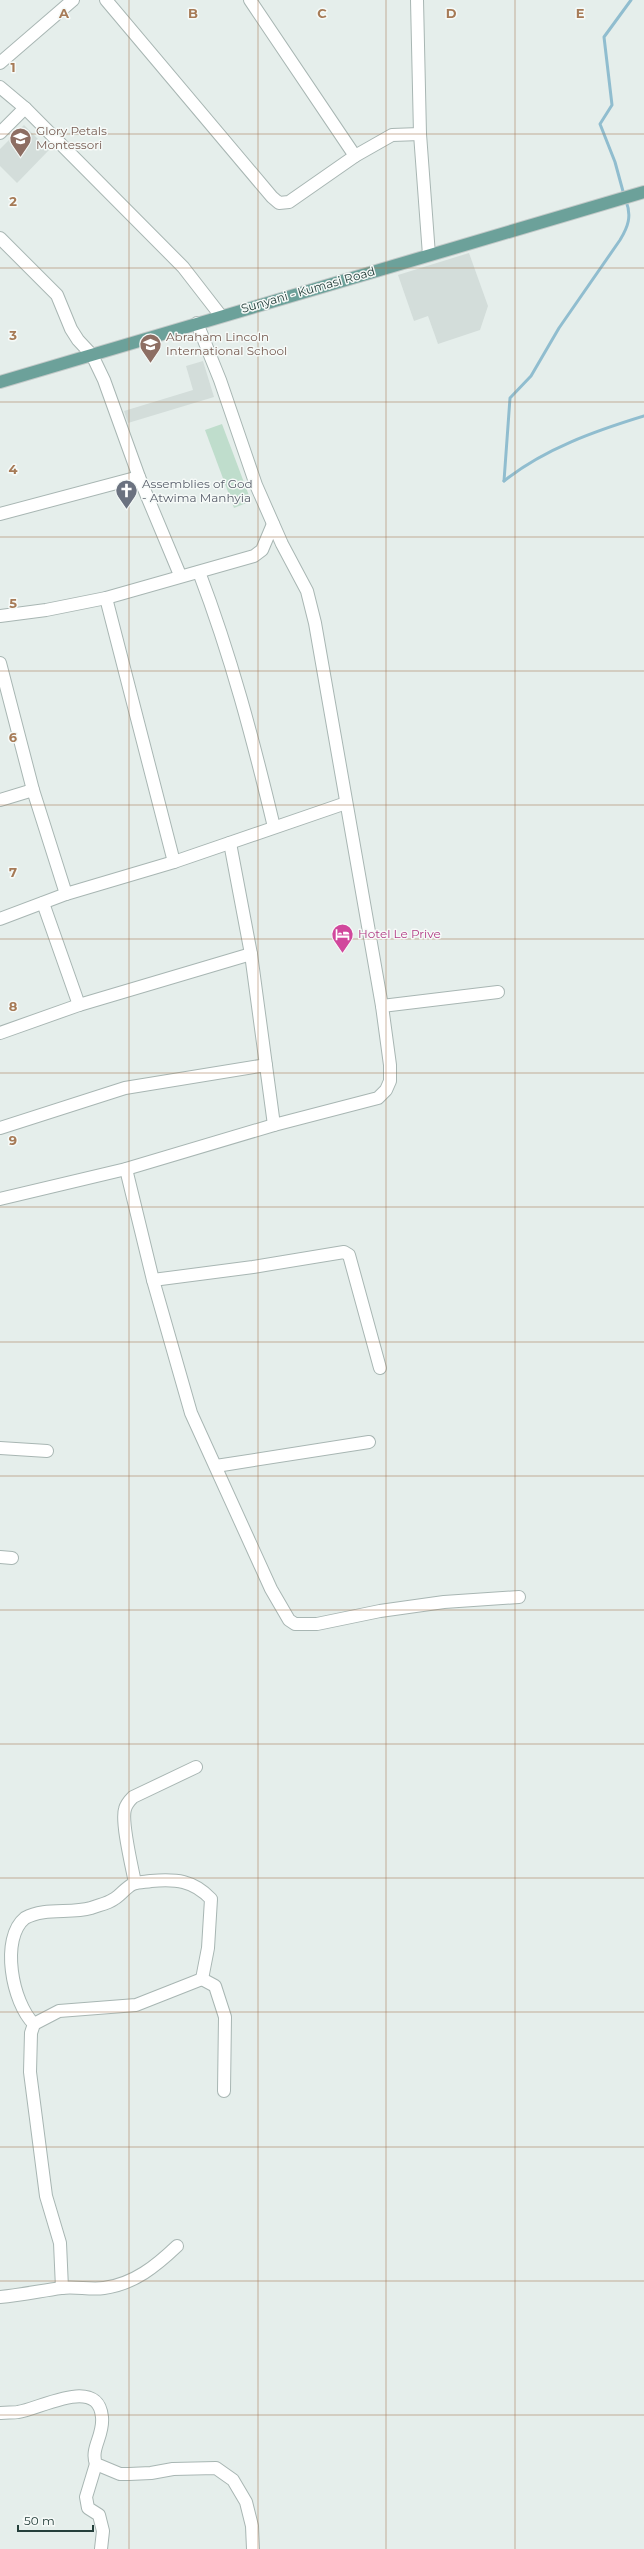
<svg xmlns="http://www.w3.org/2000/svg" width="644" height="2549" viewBox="0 0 644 2549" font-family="Montserrat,sans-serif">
  <rect width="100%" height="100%" fill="#e5eeeb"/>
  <g fill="#d3ddda">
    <polygon points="24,125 49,150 17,183 0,166 0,149"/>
    <polygon points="469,253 488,306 480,330 438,344 428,316 414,321 398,275"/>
    <polygon points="203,361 214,397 128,423 124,411 193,390 186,366"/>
  </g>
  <polygon fill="#bfddcc" points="222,424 251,501 234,508 205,430"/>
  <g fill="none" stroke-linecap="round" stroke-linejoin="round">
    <g stroke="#90bdcf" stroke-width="3">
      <polyline points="624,195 615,162 600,124 612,105 604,37 631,0"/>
      <path d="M504 481 510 398 531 376 559 328 620 240C628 227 632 216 626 201"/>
      <path d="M504 481C544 449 595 431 644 416"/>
    </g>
    <defs>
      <g id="street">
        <polyline points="106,0 272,197 279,203 289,202 355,156 392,135 420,134"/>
        <polyline points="250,0 355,156"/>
        <polyline points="417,0 420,134 429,255"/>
        <polyline points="0,63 73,0"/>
        <polyline points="0,87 25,108 183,267 221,316"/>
        <polyline points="0,133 25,108"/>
        <polyline points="0,238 57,295 71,329 78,340 92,355 104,380 139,477 180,575"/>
        <polyline points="0,514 139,477"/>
        <path d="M199 572C231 656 253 739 274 827"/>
        <polyline points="106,598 174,862"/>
        <polyline points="0,616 46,610 106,598 254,556 262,550 273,524"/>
        <polyline points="0,663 33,790 66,894"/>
        <polyline points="0,800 33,790"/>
        <polyline points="230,843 251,954 274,1125"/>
        <polyline points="43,903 79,1005"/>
        <polyline points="0,919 66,894 174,862 346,803"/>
        <polyline points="382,1006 498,992"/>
        <polyline points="0,1033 79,1005 251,954"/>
        <polyline points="0,1128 125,1088 266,1065"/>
        <polyline points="126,1169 153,1280 191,1413 271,1589 289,1620 295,1624 317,1624 380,1611 444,1602 519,1597"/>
        <polyline points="0,1199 126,1169 274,1125 378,1098 386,1090 390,1081 390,1065 382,1006 315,623 307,591 282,544 256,485 220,380 197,323"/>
        <polyline points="153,1280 253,1267 344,1252 349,1255 380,1368"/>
        <polyline points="0,1448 47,1451"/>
        <polyline points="216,1466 369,1442"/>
        <polyline points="0,1557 12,1558"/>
        <path d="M135 1883C132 1867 121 1822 125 1809 126 1805 130 1800 133 1797L196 1767"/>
        <polyline points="202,1979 215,1986 225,2017 224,2091"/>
        <path d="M34 2024C12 2003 0 1938 25 1918 45 1907 70 1914 91 1908 98 1905 107 1904 114 1899 121 1895 125 1888 133 1884 138 1882 145 1882 151 1881 176 1879 193 1880 211 1899L208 1948 202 1979"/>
        <polyline points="62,2288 60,2243 46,2196 30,2072 31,2033 34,2024 59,2011 136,2005 202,1979"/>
        <path d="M0 2297C21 2295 40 2291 61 2288 75 2286 90 2290 104 2288 134 2284 156 2266 177 2246"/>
        <path d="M0 2413C6 2412 13 2413 18 2412 40 2409 98 2375 102 2417 104 2436 90 2448 96 2464L120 2474H129L151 2473 173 2469 216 2468 233 2480 246 2502 252 2526 253 2549"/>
        <polyline points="96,2464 86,2497 88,2508 99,2515 103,2531 101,2549"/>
      </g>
      <polyline id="primary" points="0,382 644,192"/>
    </defs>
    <use href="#street" stroke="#a8b6b3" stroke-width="14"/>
    <use href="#primary" stroke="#c2c9c8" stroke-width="14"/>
    <use href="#street" stroke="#fff" stroke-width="12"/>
    <use href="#primary" stroke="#6ca19a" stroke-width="12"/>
  </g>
  <path fill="none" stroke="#a67a56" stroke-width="1" stroke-opacity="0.55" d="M129 0V2549M258 0V2549M386 0V2549M515 0V2549M0 134H644M0 268H644M0 402H644M0 537H644M0 671H644M0 805H644M0 939H644M0 1073H644M0 1207H644M0 1342H644M0 1476H644M0 1610H644M0 1744H644M0 1878H644M0 2012H644M0 2147H644M0 2281H644M0 2415H644"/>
  <defs>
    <symbol id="school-pin" viewBox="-11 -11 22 30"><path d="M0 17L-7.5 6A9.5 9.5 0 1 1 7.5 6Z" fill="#8d6e63" stroke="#f6faf8"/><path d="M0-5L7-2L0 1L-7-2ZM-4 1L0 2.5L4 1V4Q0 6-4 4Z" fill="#fff"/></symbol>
    <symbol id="church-pin" viewBox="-11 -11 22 30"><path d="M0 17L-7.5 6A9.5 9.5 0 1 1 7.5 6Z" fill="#6b7280" stroke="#f6faf8"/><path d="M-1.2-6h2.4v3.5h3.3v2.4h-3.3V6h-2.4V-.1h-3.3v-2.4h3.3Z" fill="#fff"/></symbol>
    <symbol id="hotel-pin" viewBox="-11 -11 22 30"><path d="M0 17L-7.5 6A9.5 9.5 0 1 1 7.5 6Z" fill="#d1479c" stroke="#f6faf8"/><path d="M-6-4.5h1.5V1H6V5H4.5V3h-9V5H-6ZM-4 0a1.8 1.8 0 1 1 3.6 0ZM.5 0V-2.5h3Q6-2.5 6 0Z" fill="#fff"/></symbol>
  </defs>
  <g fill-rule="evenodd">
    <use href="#school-pin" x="8" y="126" width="25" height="34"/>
    <use href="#school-pin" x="138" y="332" width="25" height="34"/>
    <use href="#church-pin" x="114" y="478" width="25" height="34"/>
    <use href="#hotel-pin" x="330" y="922" width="25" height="34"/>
  </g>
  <g text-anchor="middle" stroke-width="3" stroke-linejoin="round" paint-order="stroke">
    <g font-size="12" fill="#785e54" stroke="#f6faf8" text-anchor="start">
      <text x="36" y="135">Glory Petals<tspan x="36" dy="14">Montessori</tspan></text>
      <text x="166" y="341">Abraham Lincoln<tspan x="166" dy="14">International School</tspan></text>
    </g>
    <g font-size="12" fill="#253f3b" stroke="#f6faf8">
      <text transform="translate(308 290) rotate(-16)" y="4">Sunyani - Kumasi Road</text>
    </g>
    <g font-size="12" fill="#5b616d" stroke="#f6faf8" text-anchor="start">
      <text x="142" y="488">Assemblies of God<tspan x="142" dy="14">- Atwima Manhyia</tspan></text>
    </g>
    <g font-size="12" fill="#b23c85" stroke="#f6faf8" text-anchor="start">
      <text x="358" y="938">Hotel Le Prive</text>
    </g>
  </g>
  <g font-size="13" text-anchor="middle" font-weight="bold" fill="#a67a56" stroke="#f6faf8" stroke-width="3" stroke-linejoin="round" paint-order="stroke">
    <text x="64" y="18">A</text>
    <text x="193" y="18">B</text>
    <text x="322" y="18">C</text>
    <text x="451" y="18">D</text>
    <text x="580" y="18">E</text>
    <text x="13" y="72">1</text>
    <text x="13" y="206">2</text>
    <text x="13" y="340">3</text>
    <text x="13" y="474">4</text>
    <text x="13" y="608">5</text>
    <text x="13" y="742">6</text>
    <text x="13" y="877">7</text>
    <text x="13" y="1011">8</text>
    <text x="13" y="1145">9</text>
  </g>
  <path d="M18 2525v6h75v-6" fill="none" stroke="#253f3b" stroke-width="2"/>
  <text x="24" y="2525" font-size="12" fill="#253f3b" stroke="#f6faf8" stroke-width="3" paint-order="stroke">50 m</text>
</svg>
